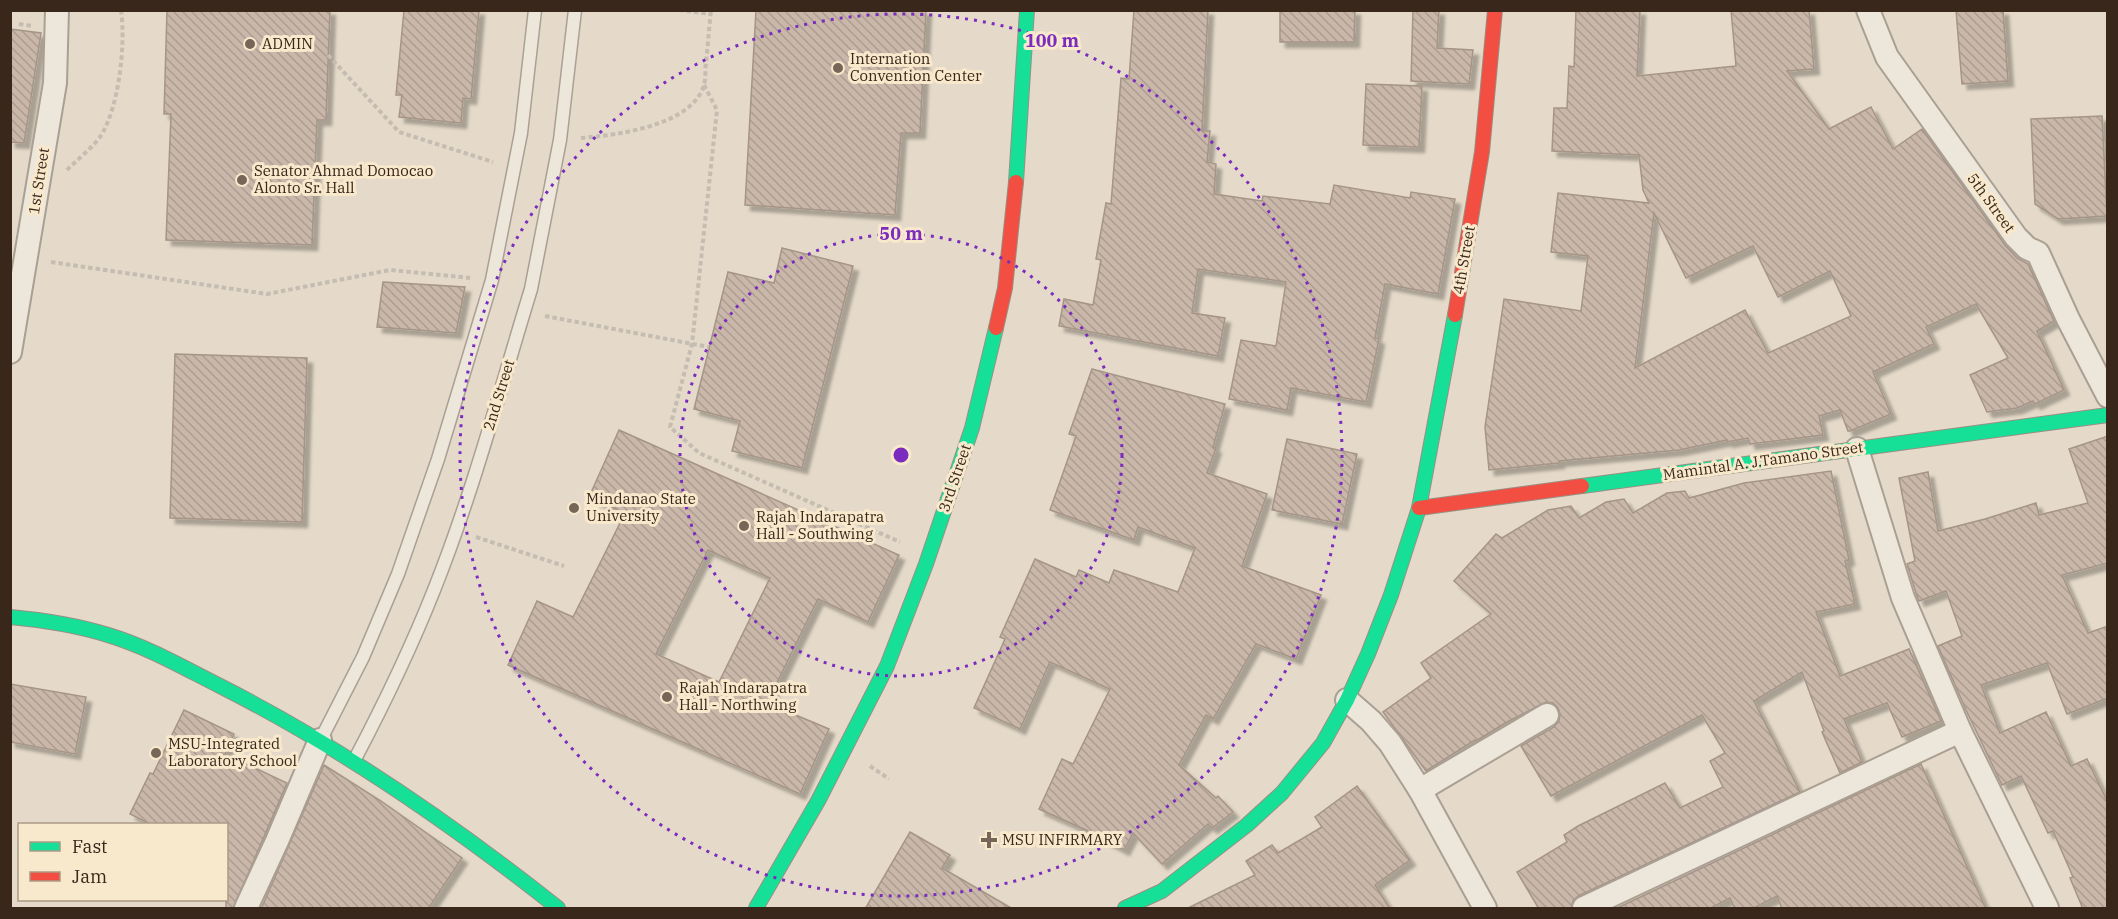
<svg xmlns="http://www.w3.org/2000/svg" width="2118" height="919" viewBox="0 0 2118 919" font-family="'IBM Plex Serif',serif">
	<style>
		.building { fill: url(#building-back-hatch); stroke: #a59588; stroke-width: 1.5; fill-rule: evenodd; filter: url(#shadow) }
		.lines { fill: none; stroke-linecap: round; stroke-linejoin: round }
		.lane-casing { stroke: #aa9f93; stroke-width: 15 }
		.street-casing { stroke: #aa9f93; stroke-width: 26 }
		.fast-casing { stroke: #998f83; stroke-width: 16 }
		.jam-casing { stroke: #998f83; stroke-width: 16 }
		.path { stroke: #c5bcb2; stroke-width: 4; stroke-dasharray: 4.5 3; stroke-linecap: butt }
		.lane { stroke: #ede6db; stroke-width: 12 }
		.street { stroke: #ede6db; stroke-width: 22 }
		.fast { stroke: #16e098; stroke-width: 14 }
		.jam { stroke: #f24e42; stroke-width: 14 }
		.ring { fill: none; stroke: #7b2cbf; stroke-width: 3; stroke-dasharray: 3 6 }
		.poi-dot { fill: #756657; stroke: #f8e8cc; stroke-width: 2 }
		.labels { text-anchor: middle; stroke-width: 6; stroke-linejoin: round; paint-order: stroke }
		.poi-label { font-size: 15px; fill: #38271a; stroke: #f8e8cc; text-anchor: start }
		.street-label { font-size: 15px; fill: #38271a; stroke: #f8e8cc }
		.centre { fill: #7b2cbf; stroke: #f8e8cc; stroke-width: 3 }
		.ring-label { font-size: 18px; text-anchor: middle; font-weight: bold; fill: #7b2cbf; stroke: #f8e8cc; stroke-width: 6; stroke-linejoin: round; paint-order: stroke }
	</style>
	<defs>
		<pattern id="building-back-hatch" width="6" height="6" patternUnits="userSpaceOnUse" patternTransform="scale(1.5)"><rect width="6" height="6" fill="#c9b7a9"/><path d="M-1 5l2 2M0 0l6 6M5-1l2 2" fill="none" stroke="#ad9d91"/></pattern>
		<filter id="shadow"><feDropShadow dx="5.5" dy="5.5" stdDeviation="1.5" flood-color="#0004"/></filter>
	</defs>
	<rect width="100%" height="100%" fill="#e5dac9"/>
	<g class="building">
		<path d="M167,10H330L326,120H317L312,245L166,240L171,114H164Z"/>
		<path d="M404,10H479L471,99L463,98L461,123L399,117L402,95H396Z"/>
		<path d="M756,10H926L920,133H901L895,215L745,205Z"/>
		<path d="M1134,10H1208L1202,131H1210L1207,162L1216,164L1214,194L1262,201L1263,196L1330,204L1334,185L1410,198L1411,192L1455,199L1438,294L1385,284L1375,338L1379,339L1366,402L1291,388L1287,410L1229,399L1241,340L1276,346L1286,282L1198,269L1192,313L1225,318L1218,356L1059,326L1064,299L1093,305L1101,260L1096,259L1106,203L1111,204L1121,78L1129,79Z"/>
		<path d="M1280,10H1355L1354,42H1280Z"/>
		<path d="M1413,10H1439L1437,48L1473,50L1469,84L1411,81Z"/>
		<path d="M1576,10H1640L1637,76L1736,66L1731,10H1809L1814,69L1787,71L1829,129L1871,107L1893,149L1922,129L2005,245L2017,258L2028,264L2054,321L2037,331L2064,390L2035,404L2033,401L2017,408L1987,412L1970,375L2008,358L1976,304L1926,327L1934,344L1873,372L1891,414L1850,431H1848L1840,410L1819,416L1823,435L1750,444L1748,438L1727,442V440L1679,450L1559,461V463L1489,470L1485,427L1504,299L1581,311L1588,256L1551,252L1558,193L1649,203L1643,190L1639,155L1552,151L1554,108H1567L1569,66L1574,67ZM1654,213L1686,278L1753,246L1778,297L1830,271L1851,316L1768,353L1745,310L1635,368Z"/>
		<path d="M1956,10H2003L2008,81L1962,84Z"/>
		<path d="M10,29L41,33L24,143L10,142Z"/>
		<path d="M1366,84L1422,86L1419,147L1363,145Z"/>
		<path d="M2102,116L2107,216L2058,219L2035,204L2031,119Z"/>
		<path d="M782,248L853,266L802,468L732,451L740,421L694,409L728,272L774,283Z"/>
		<path d="M383,282L465,287L456,333L377,327Z"/>
		<path d="M175,354L307,358L302,522L170,518Z"/>
		<path d="M1092,369L1225,404L1213,447L1216,448L1207,473L1267,494L1242,566L1321,595L1296,659L1256,644L1213,719L1206,715L1179,765L1216,798L1218,796L1233,812L1212,828L1208,824L1162,864L1133,833L1124,850L1086,830L1039,809L1062,759L1073,764L1110,689L1050,662L1020,729L974,708L1005,639L1000,637L1035,559L1076,577L1079,570L1109,583L1114,570L1178,592L1195,548L1138,527L1134,540L1050,510L1076,436L1069,434Z"/>
		<path d="M619,430L899,555L868,622L818,599L767,703L829,729L800,794L508,665L537,601L573,617L625,513L589,497ZM708,550L770,578L719,682L656,654Z"/>
		<path d="M2108,436V563L2062,575L2088,633L2108,626V698L2067,714L2047,663L1981,685L2000,733L2046,712L2071,766L2087,759L2108,803V909H2083L2070,878L2073,877L2053,831L2048,833L2021,776L2002,785L1966,710L1938,646L1962,636L1946,591L1919,601L1916,593L1907,564L1915,561L1899,478L1928,472L1938,531L1985,519L2036,503L2039,515L2088,503L2069,449Z"/>
		<path d="M1287,439L1357,454L1342,524L1272,510Z"/>
		<path d="M1831,471L1849,560L1845,561L1855,604L1816,612L1840,676L1909,649L1941,721L1902,737L1887,703L1844,719L1862,762L1840,773L1822,732L1824,731L1802,672L1754,701L1800,792L1578,896L1573,901L1571,909H1539L1517,872L1567,842L1564,835L1578,826L1665,783L1680,808L1723,787L1710,761L1725,753L1702,715L1551,796L1521,746L1554,727L1559,721L1560,714L1558,708L1553,703L1546,702L1507,722L1476,741L1475,740L1426,771L1383,712L1431,678L1421,663L1491,614L1454,581L1496,534L1502,538L1548,510L1571,506L1579,518L1606,502L1624,499L1633,513L1667,493L1685,491L1689,498L1744,483Z"/>
		<path d="M10,684L86,697L75,754L10,742Z"/>
		<path d="M184,710L234,734L225,754L287,783L233,909H226V825H152L130,814L150,773L153,774Z"/>
		<path d="M1921,764L1986,909H1782L1777,896L1752,909H1735L1730,898L1709,909H1615Z"/>
		<path d="M324,765L381,801L462,858L428,909H261Z"/>
		<path d="M1357,786L1410,860L1375,885L1390,909H1186L1255,875L1246,861L1272,845L1278,853L1322,827L1315,817Z"/>
		<path d="M910,832L950,855L942,868L1013,909H865Z"/>
	</g>
	<g class="lines">
		<defs>
			<g id="lane">
				<path d="M321,739L363,657L398,574L438,459L492,280L521,133L535,10"/>
				<path d="M355,759C384,704 411,648 434,590C470,500 496,405 524,312L531,289L560,140L575,10"/>
			</g>
			<g id="street">
				<path d="M1868,10L1887,57L2016,237L2027,248L2038,253L2068,319L2108,396"/>
				<path d="M10,352L55,83L57,10"/>
				<path d="M1857,449L1903,598L1960,731L2047,908"/>
				<path d="M1347,700L1371,721L1390,743L1420,790L1485,908"/>
				<path d="M1420,790L1547,715"/>
				<path d="M246,908L277,841L320,740"/>
				<path d="M1584,908L1960,731"/>
			</g>
			<g id="fast">
				<path d="M1016,182L1027,10"/>
				<path d="M1582,486L2108,415"/>
				<path d="M10,617C43,620 76,625 108,635C148,647 184,668 220,686C341,747 452,824 558,908"/>
				<path d="M756,908L818,801L887,666L926,564L972,428L996,328"/>
				<path d="M1125,908L1162,891L1247,825L1282,793L1323,743L1347,700L1368,654L1391,595L1419,508L1455,315"/>
			</g>
			<g id="jam">
				<path d="M1455,315L1482,152L1495,10"/>
				<path d="M996,328L1005,288L1016,182"/>
				<path d="M1419,508L1582,486"/>
			</g>
		</defs>
		<use href="#lane" class="lane-casing"/>
		<use href="#street" class="street-casing"/>
		<use href="#fast" class="fast-casing"/>
		<use href="#jam" class="jam-casing"/>
		<g class="path">
			<path d="M679,10L711,14"/>
			<path d="M19,24L32,26"/>
			<path d="M328,55L399,132L493,162"/>
			<path d="M704,85L717,110L692,344L670,427L699,453L900,542"/>
			<path d="M581,138C617,135 692,126 704,85C706,78 705,69 706,62C708,45 709,28 711,10"/>
			<path d="M67,170C78,159 91,149 100,137C119,109 126,43 121,10"/>
			<path d="M51,262L267,294L390,270L470,278"/>
			<path d="M545,316L709,347"/>
			<path d="M476,537L564,566"/>
			<path d="M870,766L889,779"/>
		</g>
		<use href="#lane" class="lane"/>
		<use href="#street" class="street"/>
		<use href="#fast" class="fast"/>
		<use href="#jam" class="jam"/>
	</g>
	<g class="ring">
		<circle cx="901" cy="455" r="221"/>
		<circle cx="901" cy="455" r="441"/>
	</g>
	<g class="poi-dot">
		<circle cx="250" cy="44" r="6"/>
		<circle cx="838" cy="68" r="6"/>
		<circle cx="242" cy="180" r="6"/>
		<circle cx="574" cy="508" r="6"/>
		<circle cx="744" cy="526" r="6"/>
		<circle cx="667" cy="697" r="6"/>
		<circle cx="156" cy="753" r="6"/>
		<path d="M986 831h6v6h6v6h-6v6h-6v-6h-6v-6h6z"/>
	</g>
	<g class="labels">
		<g class="poi-label">
			<text x="262" y="49">ADMIN</text>
			<text x="850" y="64">Internation<tspan x="850" dy="17">Convention Center</tspan></text>
			<text x="254" y="176">Senator Ahmad Domocao<tspan x="254" dy="17">Alonto Sr. Hall</tspan></text>
			<text x="586" y="504">Mindanao State<tspan x="586" dy="17">University</tspan></text>
			<text x="756" y="522">Rajah Indarapatra<tspan x="756" dy="17">Hall - Southwing</tspan></text>
			<text x="679" y="693">Rajah Indarapatra<tspan x="679" dy="17">Hall - Northwing</tspan></text>
			<text x="168" y="749">MSU-Integrated<tspan x="168" dy="17">Laboratory School</tspan></text>
			<text x="1002" y="845">MSU INFIRMARY</text>
		</g>
		<g class="street-label">
			<text transform="translate(39 181) rotate(-81)" y="5">1st Street</text>
			<text transform="translate(1991 203) rotate(54)" y="5">5th Street</text>
			<text transform="translate(1464 260) rotate(-80)" y="5">4th Street</text>
			<text transform="translate(499 395) rotate(-73)" y="5">2nd Street</text>
			<text transform="translate(1763 461) rotate(-8)" y="5">Mamintal A. J.Tamano Street</text>
			<text transform="translate(955 478) rotate(-71)" y="5">3rd Street</text>
		</g>
	</g>
	<circle cx="901" cy="455" r="9" class="centre"/>
	<g class="ring-label">
		<text x="1052" y="47">100 m</text>
		<text x="901" y="240">50 m</text>
	</g>
	<rect width="2118" height="919" fill="none" stroke="#38271a" stroke-width="24"/>
	<rect x="18" y="823" width="210" height="78" fill="#f8e8cc" stroke="#ab9b85" stroke-width="1.5"/>
	<rect x="30" y="842" width="30" height="9" fill="#16e098" stroke="#ab9b85" stroke-width="1.5"/>
	<text x="72" y="853" font-size="18" fill="#38271a">Fast</text>
	<rect x="30" y="872" width="30" height="9" fill="#f24e42" stroke="#ab9b85" stroke-width="1.5"/>
	<text x="72" y="883" font-size="18" fill="#38271a">Jam</text>
</svg>
